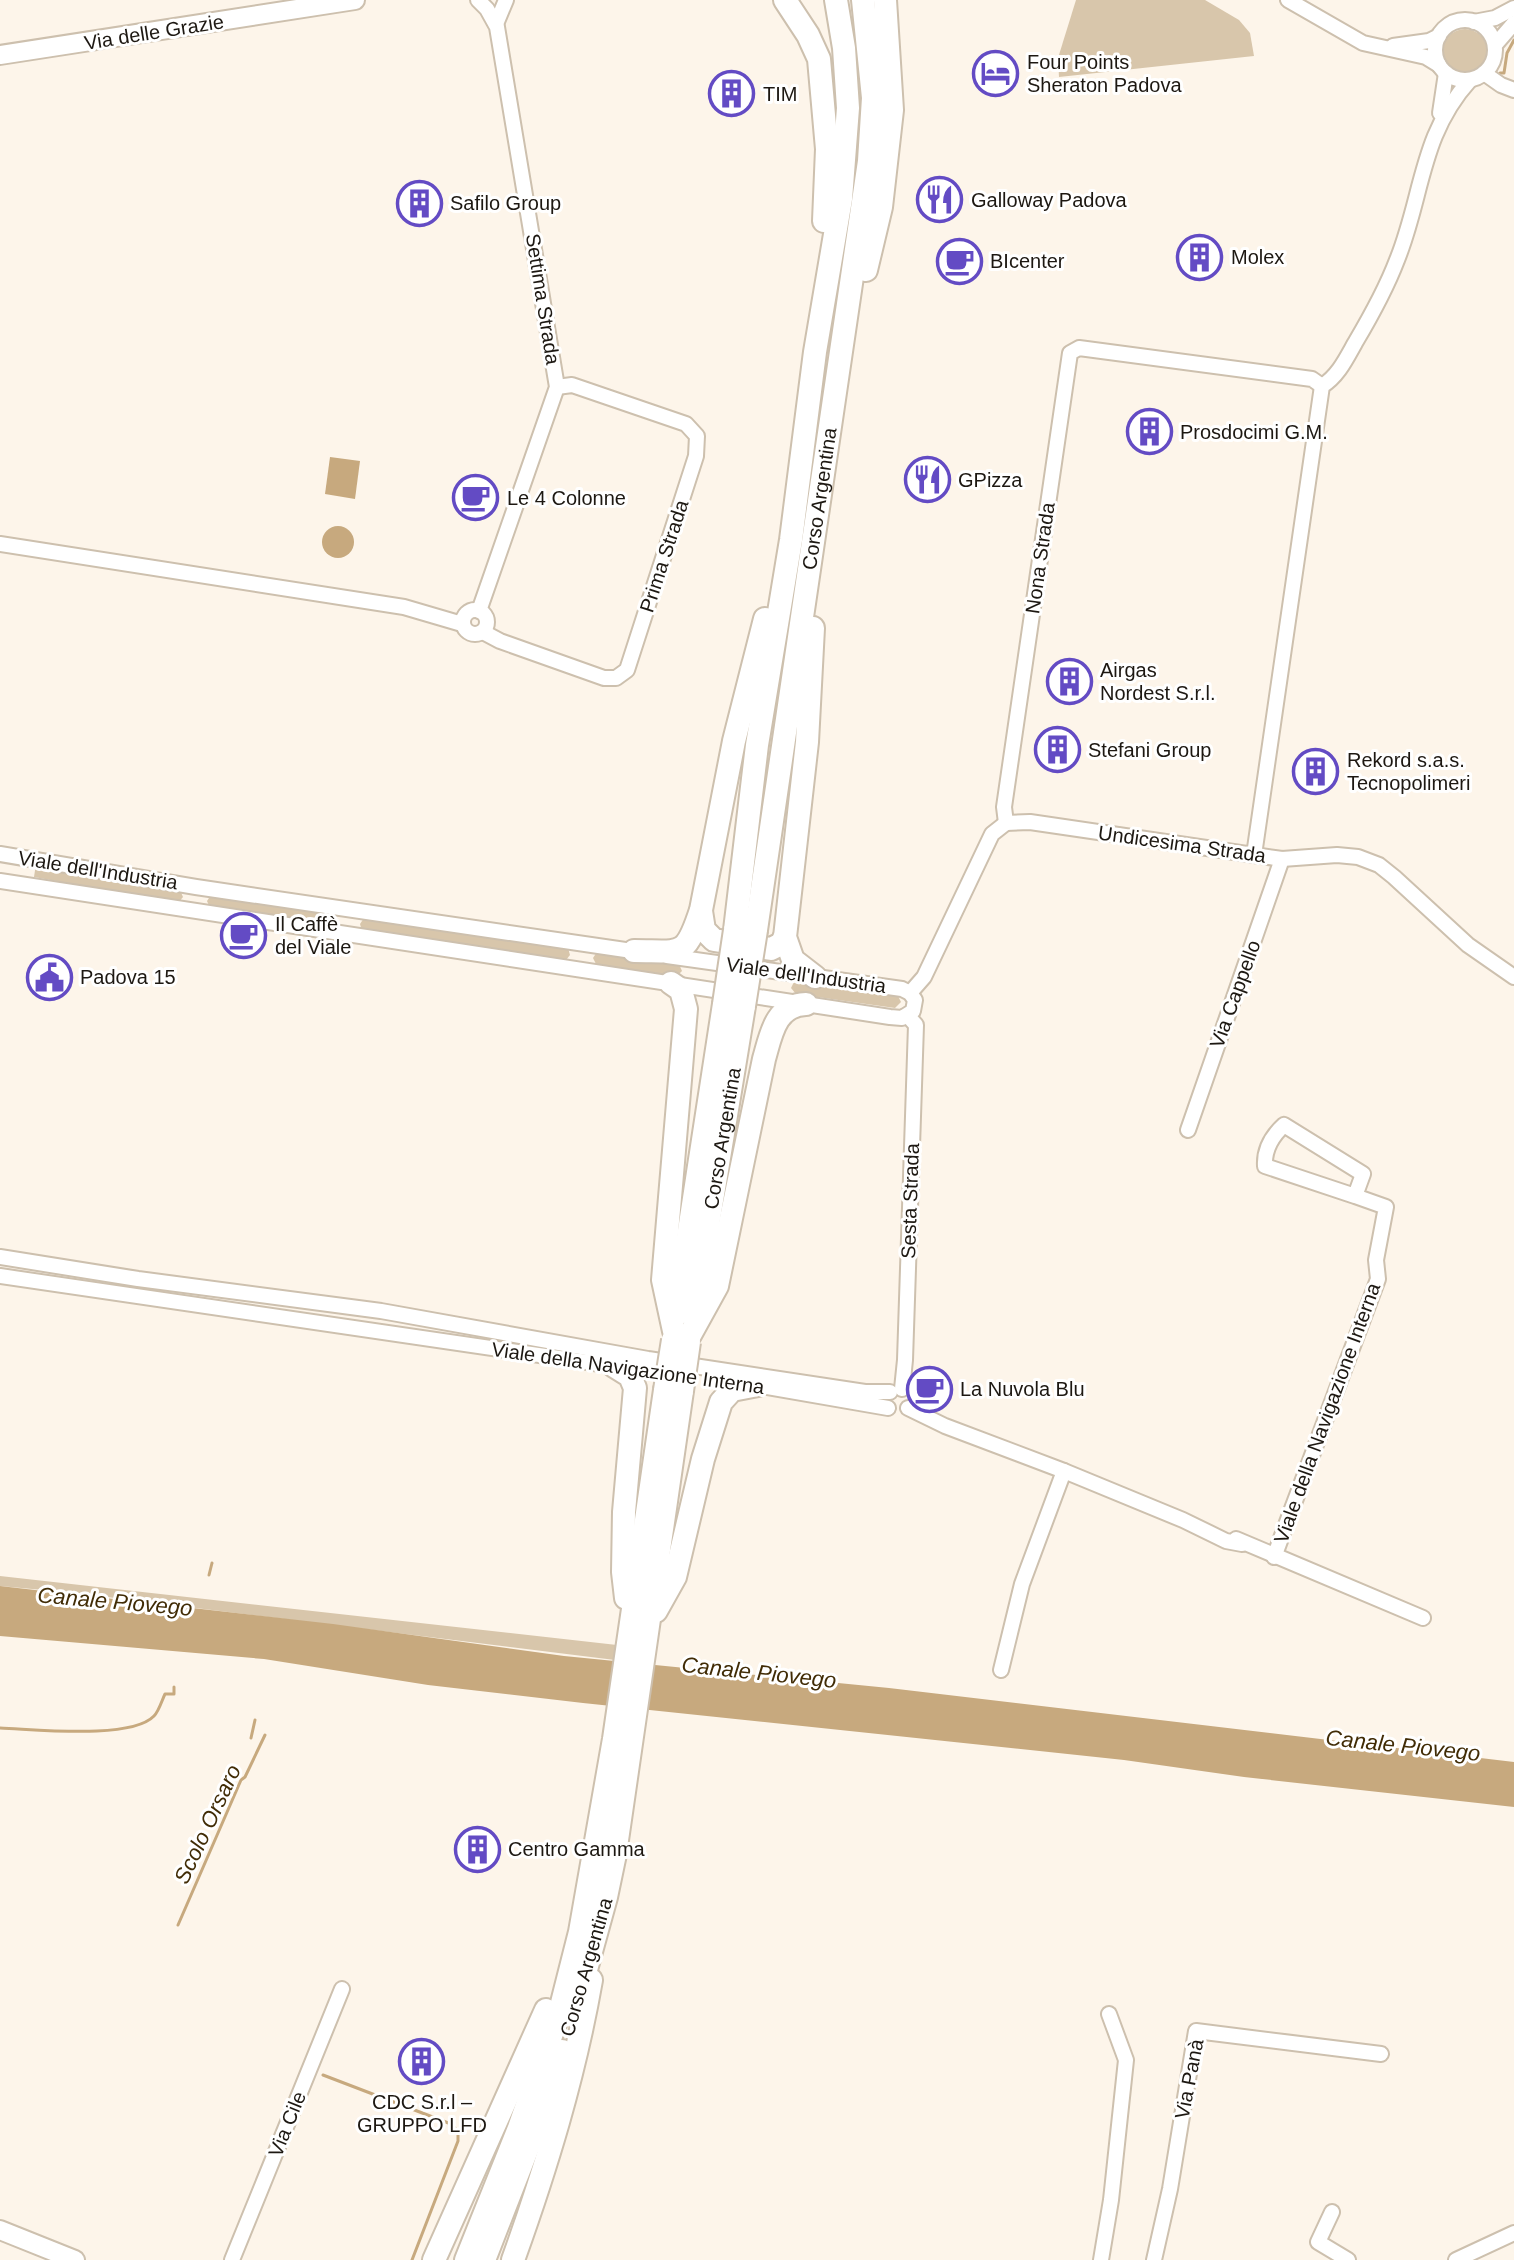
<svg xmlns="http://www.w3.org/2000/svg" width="1514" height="2260" viewBox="0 0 1514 2260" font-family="Helvetica,sans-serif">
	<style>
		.green { fill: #d8c6ab }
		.water { fill: #c7a97e }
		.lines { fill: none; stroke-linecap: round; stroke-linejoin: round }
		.stream { stroke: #c7a97e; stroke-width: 3 }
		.minor-casing { stroke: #cdc0ae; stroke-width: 18 }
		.major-casing { stroke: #cdc0ae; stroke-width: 22 }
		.highway-casing { stroke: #cdc0ae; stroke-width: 26 }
		.minor { stroke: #fff; stroke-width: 14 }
		.major { stroke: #fff; stroke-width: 18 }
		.highway { stroke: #fff; stroke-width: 22 }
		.highway-bridge-casing { stroke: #cdc0ae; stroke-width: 26; stroke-linecap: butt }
		.highway-bridge { stroke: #fff; stroke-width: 22 }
		.labels { text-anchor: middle; stroke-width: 6; stroke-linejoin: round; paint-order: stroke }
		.street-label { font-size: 20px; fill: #1d1812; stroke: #fff }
		.poi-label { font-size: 20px; fill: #1d1812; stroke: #fff; text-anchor: start }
		.water-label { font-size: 22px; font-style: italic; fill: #412c06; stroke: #fff }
	</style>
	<rect width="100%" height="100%" fill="#fdf5ea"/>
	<g class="green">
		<path d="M1076,0H1205L1239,20L1250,33L1254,56L1059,77L1058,58Z"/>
		<circle cx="1465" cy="51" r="22"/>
		<path d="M36,864L180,890L183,897L178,903L34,877Z"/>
		<path d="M211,895L334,913L337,920L332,926L210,908L207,901Z"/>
		<path d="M364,918L568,948L570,955L566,960L362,931L360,924Z"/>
		<path d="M597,952L679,964L682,971L677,976L596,964L593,958Z"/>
		<path d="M795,980L897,994L901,1002L895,1008L796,994L791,988Z"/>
		<path d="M0,1576L617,1645L615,1660L75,1593L0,1586Z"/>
	</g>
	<g class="water">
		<path d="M330,457L360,461L355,499L325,494Z"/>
		<circle cx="338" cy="542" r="16"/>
		<path d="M0,1586L333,1624L564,1656L889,1688L1514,1762V1807L1244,1777L1124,1760L583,1703L428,1685L264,1659L0,1636Z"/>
	</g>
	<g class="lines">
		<g class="stream">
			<path d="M1500,73H1504L1507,53L1514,40"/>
			<path d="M1513,82H1514"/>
			<path d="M209,1575L212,1563"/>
			<path d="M0,1728C34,1729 131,1740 154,1716C159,1711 162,1700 165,1694H174V1687"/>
			<path d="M251,1738L255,1720"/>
			<path d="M178,1925L241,1780L245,1777L265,1735"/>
			<path d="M323,2075L451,2124L458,2131V2141L412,2260"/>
		</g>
		<defs>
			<g id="minor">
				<path d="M478,0L487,9L497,27L557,387L479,611"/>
				<path d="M1288,0L1363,43L1426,57L1439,65"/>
				<circle cx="1465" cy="50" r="30"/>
				<path d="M1474,22L1495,18L1514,8"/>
				<path d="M496,24L506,0"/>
				<path d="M1495,45L1514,23"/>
				<path d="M1393,46L1429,41L1439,36"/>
				<path d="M1484,73L1501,85L1514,90"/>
				<path d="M1440,113L1446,73"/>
				<path d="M0,544L404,607L462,624"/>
				<circle cx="475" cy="622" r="12"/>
				<path d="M483,632L500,641L604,678H616L627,670L696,456L697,436L686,424L572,385L557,387"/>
				<path d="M1006,823L1004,807L1070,353L1079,348L1312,379L1322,386"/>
				<path d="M1006,823L1030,822L1282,859L1337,855L1358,857L1379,865L1394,877L1468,945L1514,977"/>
				<path d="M0,854L196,887L639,952"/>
				<path d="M1254,855L1322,386C1338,376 1346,359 1355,343C1371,316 1386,289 1397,260C1423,196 1420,135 1470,80"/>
				<path d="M0,881L890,1017L902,1018L913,1011L915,1000L910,993L902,989L667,956"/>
				<path d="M910,993L924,977L992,834L1006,823"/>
				<path d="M1188,1130L1282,859"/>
				<path d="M0,1257L138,1279L381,1311L648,1359L865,1392H890"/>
				<path d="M0,1276L614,1366L673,1372"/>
				<path d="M756,1385L888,1408"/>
				<path d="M902,1389L905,1360L916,1025L908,1016"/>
				<path d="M908,1408L945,1426L1064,1471L1183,1520L1226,1541L1242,1544"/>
				<path d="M1236,1539L1423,1618"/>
				<path d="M1274,1557L1378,1279L1376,1260L1386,1207L1355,1196L1363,1174L1284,1125C1272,1136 1264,1150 1265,1166L1355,1196"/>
				<path d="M1001,1670L1022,1584L1064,1471"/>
				<path d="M1332,2212L1318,2242L1348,2260"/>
				<path d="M232,2260L342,1989"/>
				<path d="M1101,2260L1111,2200L1126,2060L1109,2014"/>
				<path d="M1154,2260L1170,2189L1196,2031L1381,2054"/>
				<path d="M1456,2260L1514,2233"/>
			</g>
			<g id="major">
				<path d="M0,55L355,0"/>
				<path d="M0,2230L75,2260"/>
			</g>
			<g id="highway">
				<path d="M785,0L808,35L819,59L827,149L824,221"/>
				<path d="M866,270L881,207L892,110L885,0"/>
				<path d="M813,628L807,742L785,937L793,960L815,977"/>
				<path d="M701,911L704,930L714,940L771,949L781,944L785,937"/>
				<path d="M735,930L757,745L791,540L815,352L841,199L848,108L844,48L836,0"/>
				<path id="s1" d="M756,930L869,161L873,98L863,0"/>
				<path d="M634,951C682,951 685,959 701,910L734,741L765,619"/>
				<path d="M671,983L681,990L686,1009L663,1280L674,1331"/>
				<path d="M676,1315L724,1004"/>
				<path id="s2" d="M693,1316L744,1006"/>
				<path d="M690,1335L717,1286L764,1059C771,1035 775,1005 806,1004"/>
				<path d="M614,1366L630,1376L635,1388L624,1512L623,1572L626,1598"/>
				<path d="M656,1611L675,1577L703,1459L721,1402L732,1390L758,1385"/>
				<path d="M579,1995L606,1897L615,1854L682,1391"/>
				<path d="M434,2260L546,2010"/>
				<path d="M466,2260L519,2128L561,2007L580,1932L614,1739L665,1390"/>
				<path d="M484,2260L537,2124L562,2051"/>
				<path d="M513,2260C546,2168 574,2077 591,1980"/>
			</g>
		</defs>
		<use href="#minor" class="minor-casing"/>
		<use href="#major" class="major-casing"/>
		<use href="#highway" class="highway-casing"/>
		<use href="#minor" class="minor"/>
		<use href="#major" class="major"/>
		<use href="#highway" class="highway"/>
		<defs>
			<g id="highway-bridge">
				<path d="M724,1004L735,930"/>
				<path d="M744,1006L756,930"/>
				<path d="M665,1390L673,1340"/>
				<path d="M682,1391L689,1342"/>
			</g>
		</defs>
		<use href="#highway-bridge" class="highway-bridge-casing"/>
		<use href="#highway-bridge" class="highway-bridge"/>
	</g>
	<defs>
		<symbol id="hotel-ring" viewBox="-11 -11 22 22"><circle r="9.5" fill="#fff" stroke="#634bc4" stroke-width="1.5"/><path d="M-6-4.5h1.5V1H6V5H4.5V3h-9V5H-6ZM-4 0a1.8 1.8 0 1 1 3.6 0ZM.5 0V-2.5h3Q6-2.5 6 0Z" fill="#634bc4"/></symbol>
		<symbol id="building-ring" viewBox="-11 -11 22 22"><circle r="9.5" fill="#fff" stroke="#634bc4" stroke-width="1.5"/><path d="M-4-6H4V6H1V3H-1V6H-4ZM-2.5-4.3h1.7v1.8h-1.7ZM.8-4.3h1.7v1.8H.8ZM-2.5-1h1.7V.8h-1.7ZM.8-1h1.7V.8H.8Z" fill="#634bc4"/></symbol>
		<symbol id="restaurant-ring" viewBox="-11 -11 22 22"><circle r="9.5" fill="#fff" stroke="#634bc4" stroke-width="1.5"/><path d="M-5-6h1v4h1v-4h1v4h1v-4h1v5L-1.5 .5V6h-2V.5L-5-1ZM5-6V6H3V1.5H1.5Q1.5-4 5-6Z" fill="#634bc4"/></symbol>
		<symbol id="cafe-ring" viewBox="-11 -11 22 22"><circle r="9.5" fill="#fff" stroke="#634bc4" stroke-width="1.5"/><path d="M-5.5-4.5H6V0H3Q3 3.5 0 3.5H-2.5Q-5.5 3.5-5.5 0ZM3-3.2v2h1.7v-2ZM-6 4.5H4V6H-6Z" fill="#634bc4"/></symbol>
		<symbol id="civic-ring" viewBox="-11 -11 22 22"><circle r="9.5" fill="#fff" stroke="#634bc4" stroke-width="1.5"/><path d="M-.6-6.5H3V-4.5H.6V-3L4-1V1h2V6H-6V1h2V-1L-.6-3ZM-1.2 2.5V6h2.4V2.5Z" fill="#634bc4"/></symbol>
	</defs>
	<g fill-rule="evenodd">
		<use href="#hotel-ring" x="970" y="48" width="51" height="51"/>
		<use href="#building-ring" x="706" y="68" width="51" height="51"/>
		<use href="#restaurant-ring" x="914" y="174" width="51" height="51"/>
		<use href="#building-ring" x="394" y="178" width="51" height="51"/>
		<use href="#building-ring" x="1174" y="232" width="51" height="51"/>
		<use href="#cafe-ring" x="934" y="236" width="51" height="51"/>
		<use href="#building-ring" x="1124" y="406" width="51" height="51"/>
		<use href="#restaurant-ring" x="902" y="454" width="51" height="51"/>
		<use href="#cafe-ring" x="450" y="472" width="51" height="51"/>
		<use href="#building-ring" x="1044" y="656" width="51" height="51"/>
		<use href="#building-ring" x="1032" y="724" width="51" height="51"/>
		<use href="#building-ring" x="1290" y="746" width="51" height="51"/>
		<use href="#cafe-ring" x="218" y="910" width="51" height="51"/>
		<use href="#civic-ring" x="24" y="952" width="51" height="51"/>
		<use href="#cafe-ring" x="904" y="1364" width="51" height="51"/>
		<use href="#building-ring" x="452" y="1824" width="51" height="51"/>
		<use href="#building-ring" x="396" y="2036" width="51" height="51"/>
	</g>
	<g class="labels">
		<g class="street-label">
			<text transform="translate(154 32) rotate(-9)" y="7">Via delle Grazie</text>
			<text transform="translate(543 299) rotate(81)" y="7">Settima Strada</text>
			<text dy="7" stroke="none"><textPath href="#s1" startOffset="436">Corso Argentina</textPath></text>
			<text transform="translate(664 556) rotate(-72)" y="7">Prima Strada</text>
			<text transform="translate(1040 558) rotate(-82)" y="7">Nona Strada</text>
			<text transform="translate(1182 844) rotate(8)" y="7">Undicesima Strada</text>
			<text transform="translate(98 870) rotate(9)" y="7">Viale dell'Industria</text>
			<text transform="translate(806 975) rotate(8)" y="7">Viale dell'Industria</text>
			<text transform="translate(1235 994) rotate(-70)" y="7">Via Cappello</text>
			<text dy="7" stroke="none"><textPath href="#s2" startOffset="180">Corso Argentina</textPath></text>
			<text transform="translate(910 1201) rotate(-88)" y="7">Sesta Strada</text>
			<text transform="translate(628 1368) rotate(8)" y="7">Viale della Navigazione Interna</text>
			<text transform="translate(1327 1413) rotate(-70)" y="7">Viale della Navigazione Interna</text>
			<text transform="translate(586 1967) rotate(-74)" y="7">Corso Argentina</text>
			<text transform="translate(1189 2079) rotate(-79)" y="7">Via Panà</text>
			<text transform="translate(287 2124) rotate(-68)" y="7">Via Cile</text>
		</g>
		<g class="poi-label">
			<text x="1027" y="69">Four Points<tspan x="1027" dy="23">Sheraton Padova</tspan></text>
			<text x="763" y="101">TIM</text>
			<text x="971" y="207">Galloway Padova</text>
			<text x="450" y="210">Safilo Group</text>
			<text x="1231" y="264">Molex</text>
			<text x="990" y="268">BIcenter</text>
			<text x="1180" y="439">Prosdocimi G.M.</text>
			<text x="958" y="487">GPizza</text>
			<text x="507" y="505">Le 4 Colonne</text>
			<text x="1100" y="677">Airgas<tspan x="1100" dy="23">Nordest S.r.l.</tspan></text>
			<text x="1088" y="757">Stefani Group</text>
			<text x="1347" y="767">Rekord s.a.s.<tspan x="1347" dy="23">Tecnopolimeri</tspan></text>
			<text x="275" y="931">Il Caffè<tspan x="275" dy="23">del Viale</tspan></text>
			<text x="80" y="984">Padova 15</text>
			<text x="960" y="1396">La Nuvola Blu</text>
			<text x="508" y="1856">Centro Gamma</text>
			<text x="422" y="2109" text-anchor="middle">CDC S.r.l –<tspan x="422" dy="23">GRUPPO LFD</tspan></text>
		</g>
		<g class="water-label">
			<text transform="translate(115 1601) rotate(5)" y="8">Canale Piovego</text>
			<text transform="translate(759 1672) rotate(6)" y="8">Canale Piovego</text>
			<text transform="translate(1403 1745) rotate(6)" y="8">Canale Piovego</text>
			<text transform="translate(207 1824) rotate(-65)" y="8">Scolo Orsaro</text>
		</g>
	</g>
</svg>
